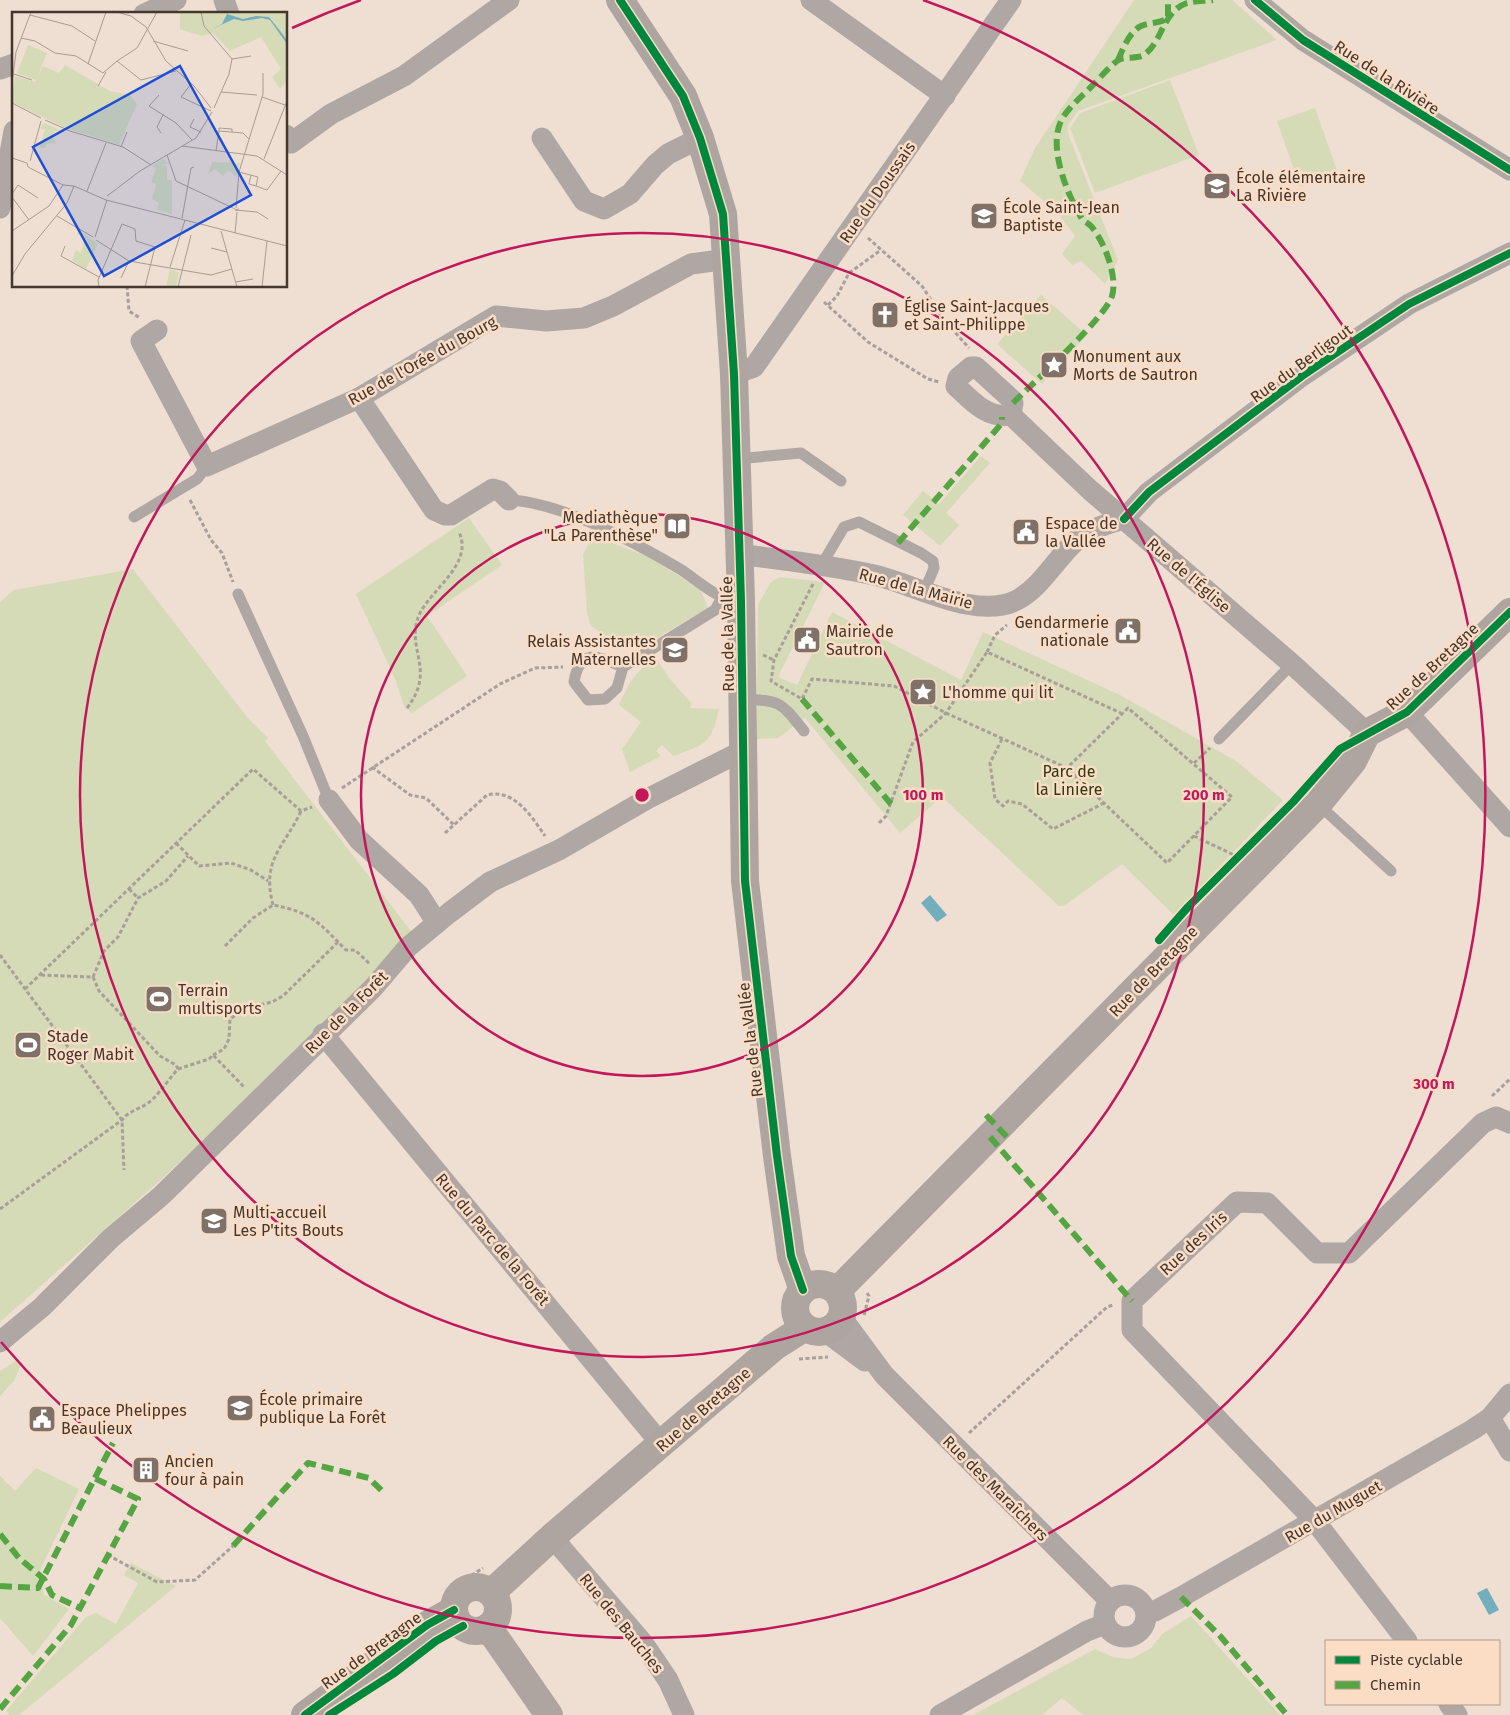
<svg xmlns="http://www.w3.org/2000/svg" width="1510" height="1715" viewBox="0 0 1510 1715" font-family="'Fira Sans',sans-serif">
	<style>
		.green { fill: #d6dbb7 }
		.water { fill: #72aebb }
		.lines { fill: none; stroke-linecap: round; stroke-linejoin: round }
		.path { stroke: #a89f9b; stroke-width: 3; stroke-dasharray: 4 2.5; stroke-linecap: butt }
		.lane { stroke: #aea7a4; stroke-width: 11 }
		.street { stroke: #aea7a4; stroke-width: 21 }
		.secondary { stroke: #aea5a0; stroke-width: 28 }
		.quiet { stroke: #55a643; stroke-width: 6; stroke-dasharray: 12 6; stroke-linecap: butt }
		.cycleway-casing { stroke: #fbddc6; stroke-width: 11 }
		.cycleway { stroke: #00873e; stroke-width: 8 }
		.ring { fill: none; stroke: #c2185b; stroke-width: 2.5 }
		.labels { text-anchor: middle; stroke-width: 5; stroke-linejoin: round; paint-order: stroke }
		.street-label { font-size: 16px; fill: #43372e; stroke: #fbddc6 }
		.poi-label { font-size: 16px; fill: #43372e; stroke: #fbddc6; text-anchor: start }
		.park-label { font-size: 16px; fill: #2d3c0c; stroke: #fbddc6 }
		.inset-road { fill: none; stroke: #aa9b90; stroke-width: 1 }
		.view { fill: #1d4ed8; fill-opacity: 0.15; stroke: #1d4ed8; stroke-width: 2.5 }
		.inset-edge { fill: none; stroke: #43372e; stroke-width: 2.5 }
		.centre { fill: #c2185b; stroke: #fbddc6; stroke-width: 2.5 }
		.ring-label { font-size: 15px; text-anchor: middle; font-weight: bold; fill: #c2185b; stroke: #fbddc6; stroke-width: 5; stroke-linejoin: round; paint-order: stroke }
	</style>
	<rect width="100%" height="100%" fill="#efded2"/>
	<g class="green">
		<path d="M1134,0H1232L1277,40L1078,111L1067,127L1069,136L1118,260L1105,284L1081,261L1072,265L1062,254L1075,236L1057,212L1020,181L1035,148Z"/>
		<path d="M1170,80L1199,155L1095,193L1070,128L1080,113Z"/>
		<path d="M1315,108L1338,173L1300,187L1277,121Z"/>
		<path d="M1041,295L1087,335L1042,384L997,344Z"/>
		<path d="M981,456L990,463L946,513L959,525L940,546L903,515L923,491L939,504Z"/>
		<path d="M469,518L502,565L427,616L467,676L412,713L404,707L396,681L356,594Z"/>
		<path d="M593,536L647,556L700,589L708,608L640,648L620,646L591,626L587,614L583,554Z"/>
		<path d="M133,569L247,717L268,738L265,741L411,931L378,973L165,1176L0,1322V602L14,590Z"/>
		<path d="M779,577L825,582L778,677L797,685L832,612L961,680L983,632L1120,695L1236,761L1283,800L1174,915L1122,864L1064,906H1059L942,797L900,833L805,718L778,738L756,739L758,605L770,583Z"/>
		<path d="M656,658L669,678L691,703L690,708L719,709C711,744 707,744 673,756L662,745L656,751L661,756L630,772L622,749L641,722L619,705C629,683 635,671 656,658Z"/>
		<path d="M17,1360L21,1364L14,1381L0,1396V1371Z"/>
		<path d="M36,1468L79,1489L39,1572L44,1595L69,1609L33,1656L0,1618V1476L15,1491Z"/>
		<path d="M131,1563L176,1586L19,1715H9L6,1711L86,1617L96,1613L116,1624L138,1583L124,1575Z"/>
		<path d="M1191,1616L1280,1715H1083L1062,1698L1042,1715H973L1095,1649L1113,1657L1131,1659L1151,1648L1162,1634Z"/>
	</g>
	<g class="water">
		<path d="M930,895L947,915L937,922L921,903Z"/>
		<path d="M1487,1588L1499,1610L1489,1615L1477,1593Z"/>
	</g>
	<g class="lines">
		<g class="path">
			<path d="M868,238L922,286L944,320L969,348"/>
			<path d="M127,286L129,311L140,318"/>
			<path d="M824,302L868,342L928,379L939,382"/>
			<path d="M828,305L837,296L849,273L881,250"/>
			<path d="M190,500L211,540L222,553L233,582"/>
			<path d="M813,584L774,660L771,681L802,699L812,679L894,686L946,713L1067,768L1167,863L1232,797L1128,708L1067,768"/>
			<path d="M987,652L995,635L1007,625"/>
			<path d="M763,655L774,660"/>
			<path d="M407,708C437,669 405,650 419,615C431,589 474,564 459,532"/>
			<path d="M1002,739L990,763L995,799L1003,806L1008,801L1022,804L1053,829L1104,803"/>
			<path d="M1194,763L1210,748"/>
			<path d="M372,767L410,795L426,798L454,825"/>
			<path d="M342,788L500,684L535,668L563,667"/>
			<path d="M879,823L886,816L913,742L946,713L987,652L1121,713"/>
			<path d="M445,833L487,795C514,788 532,817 545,836"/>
			<path d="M1194,836L1236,856"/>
			<path d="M176,843L199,866L231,863L251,870L268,881"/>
			<path d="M129,889L138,898"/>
			<path d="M273,905C261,859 284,848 301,811"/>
			<path d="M225,946L253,918L273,905C313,913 318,922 346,950H355L370,964"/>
			<path d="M0,955L122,1120L124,1170"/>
			<path d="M93,977L104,951L118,937L138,898L166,881L188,856"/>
			<path d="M25,989L253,769L301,811L312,807"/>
			<path d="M213,1055L224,1049L229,1039L230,1019L246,1008L272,1002L283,996L338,942"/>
			<path d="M178,1069L209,1059L213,1055L245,1088"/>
			<path d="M1492,1096L1510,1079"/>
			<path d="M0,1209L122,1120C129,1110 142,1109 152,1100C161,1091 169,1079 178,1069L176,1065L160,1056L99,991L93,977L39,975"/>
			<path d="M864,1315L869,1296L867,1293"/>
			<path d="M799,1359L828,1357"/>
			<path d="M969,1433L1107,1307L1113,1305"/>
			<path d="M108,1555L157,1582L195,1580L233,1546"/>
			<path d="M455,1586L483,1568"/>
		</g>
		<g class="lane">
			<path d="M736,459L801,453L841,481"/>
			<path d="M509,500C560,502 636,543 680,569C693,577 715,597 729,599"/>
			<path d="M134,517L197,479L207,466"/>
			<path d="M821,566L844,527L859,522L921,553L933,561L934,568L924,592"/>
			<path d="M238,594L303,736L329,800"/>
			<path d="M623,667L617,688L605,699L588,700L574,682C580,647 598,656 623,667L715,610L722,597"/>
			<path d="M743,699C781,701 780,701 804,731"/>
			<path d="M1219,739L1292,664"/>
			<path d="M1318,804L1391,871"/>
		</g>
		<g class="street">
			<path d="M224,0L229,14"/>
			<path d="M811,0L945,96"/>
			<path d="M1255,0L1303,40L1510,170"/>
			<path d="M144,14L176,0"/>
			<path d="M0,69L14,64"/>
			<path d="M286,135L291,143L331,114L404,76L509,0"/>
			<path d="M542,138L584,201L604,209L630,194L655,165L668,154L700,138"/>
			<path d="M0,208L14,131"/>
			<path d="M157,330L141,341L207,466L359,398L496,316L546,321L584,318L613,306L691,264L728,259"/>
			<path d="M971,367H976L1010,398L1013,403L1011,415C987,419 972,401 956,386L958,378Z"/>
			<path d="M734,374L754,367L1011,0"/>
			<path d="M359,398L434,510L445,515H451L493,489L500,491L509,500"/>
			<path d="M1011,415L1090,490L1292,664L1367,733"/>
			<path d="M1124,519L1149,492L1302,376L1409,304L1510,253"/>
			<path d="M738,554C783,560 830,565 874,575C915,584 976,621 1017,600C1043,586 1057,556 1079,538C1093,528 1108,523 1124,519"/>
			<path d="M1407,712L1510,827"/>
			<path d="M329,800L359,840L419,895L437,923"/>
			<path d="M323,1034L662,1445"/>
			<path d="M842,1318L884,1375L1110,1601"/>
			<path d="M826,1332L865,1361"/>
			<path d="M0,1342L42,1307L111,1238L161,1196L373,988L408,947L449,913L490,882L559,850L647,799L742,751"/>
			<path d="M1490,1418L1510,1451"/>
			<path d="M552,1537L643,1643L668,1680L684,1715"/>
			<circle cx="1125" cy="1616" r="21"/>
			<path d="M1146,1612L1155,1611L1181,1597L1472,1430L1490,1418L1510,1394"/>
			<path d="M1407,1641L1315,1521L1132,1330V1301L1237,1202L1267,1203L1317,1253H1349L1483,1123L1496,1117L1510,1123"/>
			<path d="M1449,1704L1457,1715"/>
			<path d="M940,1715L1087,1631L1105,1624"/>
		</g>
		<g class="secondary">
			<path d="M620,0L683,96L700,138L723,214L734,374L741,601L745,881L777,1156L791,1256L803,1290"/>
			<circle cx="819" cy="1308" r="24"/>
			<path d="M837,1291L1318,804L1353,761L1367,733L1407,712L1510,612"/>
			<circle cx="476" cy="1609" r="22"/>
			<path d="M491,1593L552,1537L774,1347L804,1328"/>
			<path d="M488,1627L549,1715"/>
			<path d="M305,1715L427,1625L454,1610"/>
		</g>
		<g class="quiet">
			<path d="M1118,60C1123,49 1129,32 1141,26C1150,22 1159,24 1168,18V0"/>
			<path d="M1013,403C1033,383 1106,317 1112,296C1118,276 1104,241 1091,226C1088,223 1085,222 1082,219C1067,194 1047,146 1062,119C1069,107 1080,98 1090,88C1098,80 1107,69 1117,61C1123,56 1134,59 1142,56C1163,44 1161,12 1187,3C1195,1 1205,1 1213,0"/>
			<path d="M898,543L1002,423V417"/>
			<path d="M802,699L891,804"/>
			<path d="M986,1115L1007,1137"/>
			<path d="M990,1137L1132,1301"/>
			<path d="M0,1534L19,1558L44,1579L52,1595L80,1608"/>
			<path d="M233,1546L308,1463L369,1478L384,1493"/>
			<path d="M0,1586L38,1588L113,1443"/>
			<path d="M1181,1597L1221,1637L1287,1715"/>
			<path d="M0,1709L71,1625L138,1499L94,1478"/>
		</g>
		<defs>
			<g id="cycleway">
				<path d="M620,0L683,96L700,138L723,214L734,374L741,601L745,881L777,1156L791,1256L803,1290"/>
				<path d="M1255,0L1303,40L1510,170"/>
				<path d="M1124,519L1149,492L1302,376L1409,304L1510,253"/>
				<path d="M1159,940L1188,907L1293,802L1340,749L1407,712L1510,612"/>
				<path d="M305,1715L427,1625L454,1610"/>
				<path d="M329,1715L393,1674L436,1641L463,1626"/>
			</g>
		</defs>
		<use href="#cycleway" class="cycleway-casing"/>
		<use href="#cycleway" class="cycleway"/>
	</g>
	<g class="ring">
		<circle cx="642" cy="795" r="281"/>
		<circle cx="642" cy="795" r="562"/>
		<path d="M292 28A843 843 0 0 1 361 0M923 0A843 843 0 1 1 1 1342"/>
	</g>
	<defs>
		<symbol id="school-square" viewBox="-11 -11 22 22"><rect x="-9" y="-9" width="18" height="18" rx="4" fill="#7f7167" stroke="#fbddc6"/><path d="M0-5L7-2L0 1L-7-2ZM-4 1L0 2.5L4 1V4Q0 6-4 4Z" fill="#fff"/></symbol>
		<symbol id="church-square" viewBox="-11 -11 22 22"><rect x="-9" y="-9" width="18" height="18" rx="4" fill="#7f7167" stroke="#fbddc6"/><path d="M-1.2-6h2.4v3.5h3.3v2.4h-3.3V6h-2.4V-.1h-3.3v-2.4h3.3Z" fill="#fff"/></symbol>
		<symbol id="sight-square" viewBox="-11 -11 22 22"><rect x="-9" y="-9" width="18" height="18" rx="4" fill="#7f7167" stroke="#fbddc6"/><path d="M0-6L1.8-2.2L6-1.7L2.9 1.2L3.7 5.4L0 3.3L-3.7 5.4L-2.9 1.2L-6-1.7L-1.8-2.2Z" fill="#fff"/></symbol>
		<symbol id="library-square" viewBox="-11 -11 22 22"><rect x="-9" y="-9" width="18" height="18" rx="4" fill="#7f7167" stroke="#fbddc6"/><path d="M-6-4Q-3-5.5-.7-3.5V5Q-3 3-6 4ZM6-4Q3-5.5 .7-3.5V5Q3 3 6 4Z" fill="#fff"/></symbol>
		<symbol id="civic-square" viewBox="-11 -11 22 22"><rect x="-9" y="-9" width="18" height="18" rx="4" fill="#7f7167" stroke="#fbddc6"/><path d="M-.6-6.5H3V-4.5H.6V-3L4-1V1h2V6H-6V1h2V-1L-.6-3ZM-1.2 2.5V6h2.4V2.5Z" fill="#fff"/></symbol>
		<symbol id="stadium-square" viewBox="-11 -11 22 22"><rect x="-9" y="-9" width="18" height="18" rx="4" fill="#7f7167" stroke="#fbddc6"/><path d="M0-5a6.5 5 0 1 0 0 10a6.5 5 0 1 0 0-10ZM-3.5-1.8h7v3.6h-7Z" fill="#fff"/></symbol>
		<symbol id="building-square" viewBox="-11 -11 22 22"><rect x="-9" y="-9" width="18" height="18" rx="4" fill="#7f7167" stroke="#fbddc6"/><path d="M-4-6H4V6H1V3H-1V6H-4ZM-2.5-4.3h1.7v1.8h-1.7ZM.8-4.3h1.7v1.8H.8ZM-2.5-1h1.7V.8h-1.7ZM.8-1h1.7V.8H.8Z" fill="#fff"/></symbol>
	</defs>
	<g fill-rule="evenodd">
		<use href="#school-square" x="1201" y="170" width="32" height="32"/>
		<use href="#school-square" x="968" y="200" width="32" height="32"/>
		<use href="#church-square" x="869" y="299" width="32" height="32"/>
		<use href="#sight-square" x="1038" y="349" width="32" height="32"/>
		<use href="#library-square" x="661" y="510" width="32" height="32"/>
		<use href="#civic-square" x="1010" y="516" width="32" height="32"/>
		<use href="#civic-square" x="1112" y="615" width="32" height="32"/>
		<use href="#civic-square" x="791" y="624" width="32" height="32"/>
		<use href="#school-square" x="659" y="634" width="32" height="32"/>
		<use href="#sight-square" x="907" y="676" width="32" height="32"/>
		<use href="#stadium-square" x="143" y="983" width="32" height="32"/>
		<use href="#stadium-square" x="12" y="1029" width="32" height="32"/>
		<use href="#school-square" x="198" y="1205" width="32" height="32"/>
		<use href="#school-square" x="224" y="1392" width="32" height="32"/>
		<use href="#civic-square" x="26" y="1403" width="32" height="32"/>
		<use href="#building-square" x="130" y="1454" width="32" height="32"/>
	</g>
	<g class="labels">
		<g class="street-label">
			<text transform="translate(1387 77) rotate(33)" y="6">Rue de la Rivière</text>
			<text transform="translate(877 192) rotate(-55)" y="6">Rue du Doussais</text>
			<text transform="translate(422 360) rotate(-29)" y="6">Rue de l'Orée du Bourg</text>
			<text transform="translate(1301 363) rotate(-36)" y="6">Rue du Berligout</text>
			<text transform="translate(1189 575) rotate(41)" y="6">Rue de l'Église</text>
			<text transform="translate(916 588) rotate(15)" y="6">Rue de la Mairie</text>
			<text transform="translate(727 634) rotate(-91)" y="6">Rue de la Vallée</text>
			<text transform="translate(1432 666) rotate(-43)" y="6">Rue de Bretagne</text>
			<text transform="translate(1153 971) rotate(-46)" y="6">Rue de Bretagne</text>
			<text transform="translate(346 1012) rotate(-45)" y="6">Rue de la Forêt</text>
			<text transform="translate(750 1040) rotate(-97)" y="6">Rue de la Vallée</text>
			<text transform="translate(493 1239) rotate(50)" y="6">Rue du Parc de la Forêt</text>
			<text transform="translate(1193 1243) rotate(-43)" y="6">Rue des Iris</text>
			<text transform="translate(703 1409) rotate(-41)" y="6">Rue de Bretagne</text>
			<text transform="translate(996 1488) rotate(45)" y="6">Rue des Maraîchers</text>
			<text transform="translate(1333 1511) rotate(-30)" y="6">Rue du Muguet</text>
			<text transform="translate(622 1623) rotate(51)" y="6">Rue des Bauches</text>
			<text transform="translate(371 1650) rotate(-36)" y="6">Rue de Bretagne</text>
		</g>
		<g class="poi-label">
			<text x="1236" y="183">École élémentaire<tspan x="1236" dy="18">La Rivière</tspan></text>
			<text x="1003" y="213">École Saint-Jean<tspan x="1003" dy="18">Baptiste</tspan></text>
			<text x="904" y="312">Église Saint-Jacques<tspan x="904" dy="18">et Saint-Philippe</tspan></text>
			<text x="1073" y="362">Monument aux<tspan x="1073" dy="18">Morts de Sautron</tspan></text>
			<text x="658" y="523" text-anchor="end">Mediathèque<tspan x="658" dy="18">"La Parenthèse"</tspan></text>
			<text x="1045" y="529">Espace de<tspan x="1045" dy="18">la Vallée</tspan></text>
			<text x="1109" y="628" text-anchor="end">Gendarmerie<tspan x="1109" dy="18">nationale</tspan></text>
			<text x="826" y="637">Mairie de<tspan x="826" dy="18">Sautron</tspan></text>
			<text x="656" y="647" text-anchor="end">Relais Assistantes<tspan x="656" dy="18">Maternelles</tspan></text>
			<text x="942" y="698">L'homme qui lit</text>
			<text x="178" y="996">Terrain<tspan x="178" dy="18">multisports</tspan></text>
			<text x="47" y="1042">Stade<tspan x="47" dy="18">Roger Mabit</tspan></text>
			<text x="233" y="1218">Multi-accueil<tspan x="233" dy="18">Les P'tits Bouts</tspan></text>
			<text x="259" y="1405">École primaire<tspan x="259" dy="18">publique La Forêt</tspan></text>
			<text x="61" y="1416">Espace Phelippes<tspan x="61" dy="18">Beaulieux</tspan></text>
			<text x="165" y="1467">Ancien<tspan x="165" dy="18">four à pain</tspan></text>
		</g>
		<g class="park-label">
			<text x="1069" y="777">Parc de<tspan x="1069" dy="18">la Linière</tspan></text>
		</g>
	</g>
	<g transform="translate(12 12)">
		<rect width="275" height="275" fill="#efded2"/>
		<path d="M168,0H275V68L268,77L260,65L269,57L249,25L218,39L201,21L190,24L168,17ZM16,33L35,41L24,68L5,61ZM53,53L98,79L118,83L125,92L107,133L51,115L0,90L3,64L23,70L31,54L47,61ZM32,111L52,120L43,119L41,126L44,131L35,132L33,136L27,135L33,118L28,116ZM152,147L157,152L147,153L155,154V168H160V202L145,198L147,191L140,187L144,172L139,170L144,157L140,154ZM200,150L228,151L225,165L216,158L211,164L203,157L196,162ZM67,218L86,232L74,257L60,248L64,238L69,241L73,225L65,222ZM158,257L167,260L164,275H154Z" fill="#d6dbb7"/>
		<path d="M215,2L231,7L244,4L257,5L272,24L275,29V32L258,8L250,6L231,9L222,7L198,18L210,12Z" fill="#72aebb"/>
		<path class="inset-road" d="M105,0L119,4L134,15L154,49L182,74L199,96M145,0L125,36L105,49L129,68L164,59M189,0L192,14L220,47L217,62L202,96M18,3L60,14L83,29M9,26L23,29L43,41L64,44L91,61L105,49M141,29L176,39M220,47L239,44M76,52L94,0M2,62L20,68M0,71L4,40L19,0M179,72L169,85L199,99M86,74L94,60M209,80L245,83M147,83L137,94L164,111L180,128M250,85L273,93M0,91L29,106M182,107L178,115L189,120M33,108L58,119L111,135L139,153M207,119L231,121L237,127M207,119V116L220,117V120M149,121L145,115L151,103M170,134L245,144L275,163M109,135L115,120M204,139L207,119M155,143L164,169L223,197M0,146L15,151M252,147L275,89M18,149L29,109M15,151L16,155L51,173L62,174L94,188L275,234M227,160L246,165L244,174L255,178L269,159M239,163L237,172L244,174M75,179L94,131M0,182L6,173L26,186M95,184L128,159L184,126L200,100M0,185L17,208M224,196L227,160L251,82V61M227,197L223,198L245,200L256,207M45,204L81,225M170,206L179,156L182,155M0,219L37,194L51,173M209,219L225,275M223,221L225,200M83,225L95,188M84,228L117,249L199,263L220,257M53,234L49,244L87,265M199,236L215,240M158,255L173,208M0,264L13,242L55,191L62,174M109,266L117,249M224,270L241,267M87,275L86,268L110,212L123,217L124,229L143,235L133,275M166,275L179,223M250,275L255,229"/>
		<path class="view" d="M168,54L239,183L92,264L21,135Z"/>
		<rect width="275" height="275" class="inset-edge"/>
	</g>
	<circle cx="642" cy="795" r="8" class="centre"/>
	<g class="ring-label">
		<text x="923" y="800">100 m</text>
		<text x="1204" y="800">200 m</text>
		<text x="1434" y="1089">300 m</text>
	</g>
	<rect x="1325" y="1640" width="175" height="65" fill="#fbddc6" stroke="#b19b89"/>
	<rect x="1335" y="1656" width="25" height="8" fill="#00873e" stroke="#b19b89"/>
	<text x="1370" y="1665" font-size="15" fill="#43372e">Piste cyclable</text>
	<rect x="1335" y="1681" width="25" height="8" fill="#55a643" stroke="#b19b89"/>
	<text x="1370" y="1690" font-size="15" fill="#43372e">Chemin</text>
</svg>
